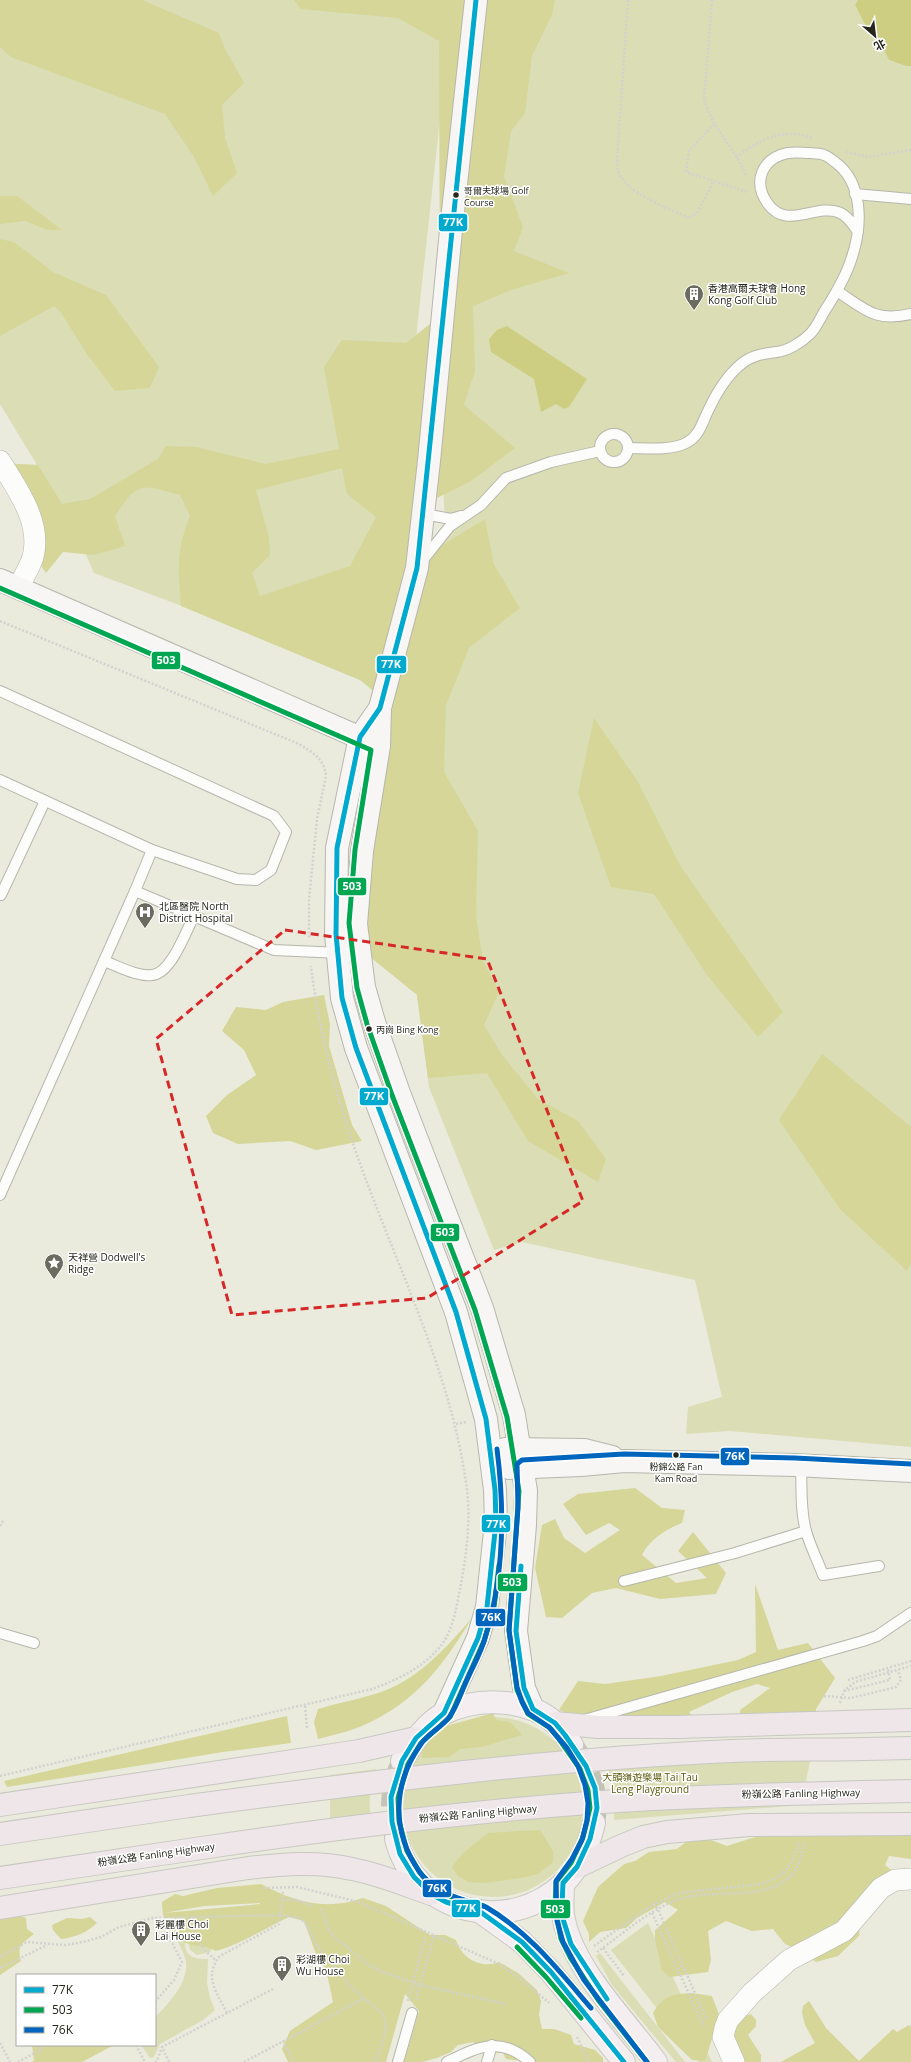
<svg xmlns="http://www.w3.org/2000/svg" width="911" height="2062" viewBox="0 0 911 2062" font-family="'Open Sans','Noto Sans SC',sans-serif">
	<style>
		.green { fill: #dbddb5 }
		.forest { fill: #d5d698; fill-rule: evenodd }
		.water { fill: #cece83 }
		.lines { fill: none; stroke-linecap: round; stroke-linejoin: round }
		.primary-tunnel { stroke: #c3c4b7; stroke-width: 22; stroke-dasharray: 22 11; stroke-linecap: butt }
		.lane-casing { stroke: #b6b7ac; stroke-width: 12 }
		.street-casing { stroke: #b6b7ac; stroke-width: 22 }
		.secondary-casing { stroke: #b6b7ac; stroke-width: 24 }
		.primary-casing { stroke: #c8c8c2; stroke-width: 24 }
		.highway-casing { stroke: #c8c8c2; stroke-width: 24 }
		.path { stroke: #d2d2cf; stroke-width: 2.5; stroke-dasharray: 2 2; stroke-linecap: butt }
		.lane { stroke: #fcfcfa; stroke-width: 10 }
		.street { stroke: #fcfcfa; stroke-width: 21 }
		.secondary { stroke: #f8f5f5; stroke-width: 22 }
		.primary { stroke: #f4eef0; stroke-width: 22 }
		.highway { stroke: #eee6e9; stroke-width: 22 }
		.highway-bridge-casing { stroke: #c8c8c2; stroke-width: 24; stroke-linecap: butt }
		.highway-bridge { stroke: #eee6e9; stroke-width: 22 }
		.bus-1-casing { stroke: #fff; stroke-width: 8 }
		.bus-2-casing { stroke: #fff; stroke-width: 8 }
		.bus-3-casing { stroke: #fff; stroke-width: 8 }
		.bus-1 { stroke: #00a9ce; stroke-width: 5 }
		.bus-2 { stroke: #00a651; stroke-width: 5 }
		.bus-3 { stroke: #0065bd; stroke-width: 5 }
		.marked { fill: none; stroke: #d62828; stroke-width: 3; stroke-dasharray: 8 5; stroke-linejoin: round }
		.bus-dot { fill: #26261d; stroke: #fff; stroke-width: 1.5 }
		.labels { text-anchor: middle; stroke-width: 3; stroke-linejoin: round; paint-order: stroke }
		.bus-label { font-size: 9px; fill: #26261d; stroke: #fff; text-anchor: start }
		.poi-label { font-size: 10px; fill: #26261d; stroke: #fff; text-anchor: start }
		.park-label { font-size: 10px; fill: #5a590b; stroke: #fff }
		.street-label { font-size: 10px; fill: #26261d; stroke: #fff }
		.line-badge { stroke: #fff; stroke-width: 1.5 }
		.badge-label { font-size: 11px; text-anchor: middle; font-weight: bold; fill: #fff }
	</style>
	<rect width="100%" height="100%" fill="#eaebdd"/>
	<g class="green">
		<path d="M0,0H453L400,485L360,680L182,606L94,573L70,519L0,404V335L54,302L0,306Z"/>
		<path d="M497,0H858L855,5L864,23L874,31L889,60L906,66H911V1447L730,1431L686,1434L688,1407L722,1397L695,1280L522,1242L494,1250L429,1087L417,995L438,567L445,522L443,485Z"/>
		<circle cx="493" cy="1807" r="90"/>
		<path d="M814,1742L801,1805L614,1820L613,1786L608,1767Z"/>
		<path d="M376,1769C368,1797 368,1806 374,1834L330,1839V1775Z"/>
		<path d="M648,1923L712,2062H699L611,1950Z"/>
		<path d="M168,1924L188,1928C182,1949 184,1960 208,1959L207,1983L210,1998L215,2010L203,2020L160,2044L154,2057L150,2058L141,2045H155V2017C169,2004 192,1978 185,1958C181,1946 174,1935 168,1924Z"/>
		<path d="M188,1942L214,1945L210,1952L197,1955L190,1950Z"/>
		<path d="M600,1953L685,2062H676L612,1985L596,1956Z"/>
	</g>
	<g class="forest">
		<path d="M0,0H142L219,33L224,47L244,83L222,105L225,138L237,173L213,196L194,157L165,114L11,57L0,47Z"/>
		<path d="M294,0H555L552,15L532,56L525,113L511,131L504,176L523,227L514,251L569,273L511,290L473,306L475,371L464,405L515,448L471,481L425,504L413,563L485,519L494,565L520,608L469,648L446,705L444,772L478,831L476,916L483,961L499,992L484,1025L502,1055L538,1099L578,1121L606,1159L598,1182L528,1141L487,1073L428,1078L417,995L364,952L366,850L388,703L360,680L181,606C178,570 176,551 190,516L180,495C141,484 138,481 115,516L125,546L94,555L63,552L46,573L32,552L0,463L38,465L62,504L90,499L158,459L166,446L196,447L266,464L339,449L324,367L342,340L406,343L440,316L439,41L398,18L301,9ZM342,468L347,494L376,517L350,566L260,596L252,573L270,555L269,538L256,490Z"/>
		<path d="M0,196H17L62,230H48L25,221L0,224Z"/>
		<path d="M0,239L14,242L53,272L106,295L159,367L150,388L115,391L87,354L60,311L54,306L0,336Z"/>
		<path d="M594,718L638,782L681,867L783,1012L758,1037L707,975L654,894L611,887L578,793Z"/>
		<path d="M324,995L330,1024L329,1046L352,1125L362,1141L316,1150L290,1141L238,1144L213,1133L206,1116L227,1095L256,1075L244,1050L222,1031L236,1007L266,1010L283,1002Z"/>
		<path d="M822,1054L911,1127V1263L907,1271L840,1209L779,1120Z"/>
		<path d="M635,1488L662,1508L685,1510L682,1523C666,1529 649,1540 642,1555L676,1583L707,1578L678,1551L693,1532L726,1573L716,1594L660,1599L616,1588L592,1593L562,1618L546,1617L535,1568L542,1525L555,1519L564,1538L585,1553L620,1530L609,1523L586,1535L563,1504L578,1494Z"/>
		<path d="M755,1584L778,1650L808,1643L835,1678L816,1709L815,1731L739,1733L740,1710L770,1688L757,1684L732,1692L689,1712L708,1735L638,1737L559,1710L578,1681L605,1684L661,1676L738,1660L756,1652Z"/>
		<path d="M472,1618C443,1666 415,1703 362,1726C348,1732 332,1735 318,1739L314,1722L318,1709C337,1703 356,1700 375,1694C416,1682 444,1650 472,1618Z"/>
		<path d="M493,1713L496,1720L510,1722L522,1735L482,1747L460,1749L449,1757L422,1758C421,1739 436,1739 446,1726Z"/>
		<path d="M287,1716L291,1743L223,1752L7,1787L4,1781Z"/>
		<path d="M911,1829V1859L889,1856L885,1865L895,1873L860,1926L859,1936L838,1956L816,1962L799,1950L785,1944L773,1929L752,1931L726,1921L708,1931L711,1960L708,1972L670,1977L661,1970C660,1955 654,1945 655,1930L678,1910L665,1902L637,1918L626,1928L600,1932L589,1942V1934L583,1921L598,1887L624,1864L635,1861L649,1852L677,1849L686,1842L705,1838L727,1846L771,1832Z"/>
		<path d="M540,1830L553,1851V1862L538,1874L521,1878L484,1883L468,1882L458,1876L452,1867L462,1854L488,1833Z"/>
		<path d="M261,1884C295,1902 325,1911 363,1898L386,1906L430,1935H445L456,1940C462,1959 481,1969 499,1962L518,1973L537,1990L541,2001L539,2015L542,2029H554L571,2035L574,2044L595,2050L603,2058V2062H531L506,2059L503,2053L481,2052L473,2042L458,2045L451,2052L437,2058L422,2062H404L419,2011L405,1994L386,2062H288L282,2049L290,2031L333,2002L326,1969L317,1957L304,1921L289,1917C265,1928 242,1944 216,1951C208,1946 200,1947 192,1945C171,1939 162,1922 162,1902L175,1894L183,1896L217,1888ZM260,1903V1904L164,1913L204,1906Z"/>
		<path d="M13,1914L26,1918L27,1929L34,1934C22,1944 17,1944 21,1961L0,1975V1916Z"/>
		<path d="M90,1917L97,1923C86,1933 76,1937 61,1939L53,1930L52,1925L67,1918L82,1919Z"/>
		<path d="M692,1993L712,1996L723,2025L715,2029L705,2061L692,2060L658,2027L653,2013C664,1995 672,1994 692,1993Z"/>
		<path d="M809,2001L826,2028L859,2061L893,2029L897,2032L909,2025L911,2027V2062H781L815,2043L805,2025L802,2013L803,2006Z"/>
		<path d="M751,2014L756,2020V2026L748,2035L761,2055V2062H736L730,2036L742,2017Z"/>
		<path d="M32,2045H114L82,2062H32L34,2060Z"/>
	</g>
	<g class="water">
		<path d="M858,0H911V66H906L889,60L874,31L864,23L855,5Z"/>
		<path d="M507,326L587,379L569,407L564,409L556,404L541,412L534,379L491,352L489,339L497,330Z"/>
	</g>
	<g class="lines">
		<g class="primary-tunnel">
			<path d="M573,1746C589,1770 600,1792 594,1822"/>
			<path d="M396,1839C389,1811 391,1788 402,1762"/>
		</g>
		<defs>
			<g id="lane">
				<path d="M855,194L911,199"/>
				<path d="M837,291C866,310 875,322 911,314"/>
				<circle cx="614" cy="448" r="14"/>
				<path d="M628,448C645,448 670,451 686,443C700,436 702,422 709,409C716,394 727,376 740,365C751,355 763,354 776,352C788,351 802,342 810,334C816,328 820,319 824,312C835,295 846,277 852,257C862,227 864,183 835,162C832,160 828,156 824,155C820,153 815,154 811,153C804,153 795,152 788,153C762,158 752,182 768,204C787,230 815,204 838,212C847,215 853,224 858,232"/>
				<path d="M424,514L451,519L461,516"/>
				<path d="M423,560L450,526L481,505L506,478L551,462L600,451"/>
				<path d="M0,691L274,816L286,832L271,870L256,880L237,879L152,850"/>
				<path d="M0,780L152,850L135,891L274,950L341,953"/>
				<path d="M1,895L45,801"/>
				<path d="M104,961C118,966 137,977 152,975C171,974 186,931 194,916"/>
				<path d="M0,1195L135,891"/>
				<path d="M801,1466C802,1487 800,1510 806,1531C810,1546 818,1561 823,1575L879,1566"/>
				<path d="M624,1581L735,1553L806,1531"/>
				<path d="M0,1633L34,1643"/>
				<path d="M584,1720L863,1641L877,1636L911,1613"/>
				<path d="M398,2062L412,2013"/>
				<path d="M447,2062C478,2047 500,2035 530,2062"/>
				<path d="M487,2062L492,2045"/>
			</g>
			<g id="street">
				<path d="M0,461C17,489 42,522 33,557C30,567 23,577 19,587"/>
				<path d="M734,2062L723,2037L725,2028L728,2020L752,1993L789,1960L844,1931L881,1888L895,1880L911,1879"/>
			</g>
			<g id="secondary">
				<path d="M476,0L451,230L429,461L417,568L380,708L379,746L362,851L356,924L364,987L374,1022L399,1093L482,1308L514,1415L526,1491L525,1525L516,1631L524,1688L533,1709"/>
				<path d="M0,580L372,743"/>
				<path d="M380,708L360,737L337,848L336,934L342,998L356,1048L456,1312L486,1419L495,1490L496,1522L487,1607L478,1638L444,1713"/>
				<path d="M505,1449L584,1450L612,1457"/>
				<path d="M508,1468L581,1465L624,1461L795,1465L911,1471"/>
			</g>
			<g id="primary">
				<path d="M402,1761C413,1743 425,1723 445,1713C477,1697 528,1698 555,1723C562,1729 567,1738 572,1745"/>
				<path d="M396,1839C415,1914 509,1936 564,1883C580,1867 589,1845 594,1823"/>
				<path d="M563,1883C563,1895 561,1908 564,1920C574,1970 626,2021 656,2062"/>
				<path d="M482,1913L522,1942L551,1972L624,2062"/>
			</g>
			<g id="highway">
				<path d="M555,1723L598,1727H677L911,1720"/>
				<path d="M864,1749L911,1748"/>
				<path d="M864,1792L911,1791"/>
				<path d="M0,1805L359,1751L416,1738"/>
				<path d="M0,1834L189,1806"/>
				<path d="M577,1867L621,1846L643,1837L667,1832L749,1825L911,1824"/>
				<path d="M0,1878L195,1849"/>
				<path d="M0,1908L248,1868C283,1864 318,1861 352,1869C379,1874 405,1885 431,1894"/>
			</g>
		</defs>
		<use href="#lane" class="lane-casing"/>
		<use href="#street" class="street-casing"/>
		<use href="#secondary" class="secondary-casing"/>
		<use href="#primary" class="primary-casing"/>
		<use href="#highway" class="highway-casing"/>
		<g class="path">
			<path d="M628,0L617,159C617,163 617,168 618,171C625,193 669,208 689,218L697,213L714,181"/>
			<path d="M712,0L704,98C711,128 736,148 746,176"/>
			<path d="M714,124L689,151L686,172L747,192"/>
			<path d="M846,152L868,157L911,150"/>
			<path d="M736,157C759,141 784,126 812,138"/>
			<path d="M0,621L299,744C313,753 324,758 326,776L317,819L309,900V939"/>
			<path d="M456,1424L466,1422"/>
			<path d="M0,1526L4,1519"/>
			<path d="M848,1680L911,1661"/>
			<path d="M844,1691L890,1680L888,1668"/>
			<path d="M824,1696L851,1698L896,1687L901,1680L898,1670"/>
			<path d="M840,1703L844,1691L855,1682L911,1666"/>
			<path d="M305,1706L307,1728"/>
			<path d="M0,1776L372,1689C397,1680 422,1668 439,1648C453,1632 456,1609 460,1589C466,1558 471,1521 467,1490C452,1373 397,1268 358,1158C336,1095 319,1032 311,966"/>
			<path d="M264,1888L297,1887L359,1902L499,1964L521,1979L549,2003"/>
			<path d="M283,1900H297L313,1906"/>
			<path d="M655,1903L707,2020"/>
			<path d="M321,1909L331,1934L369,1965L380,1971L420,1985L505,2004"/>
			<path d="M652,1913L705,2029"/>
			<path d="M192,1917C194,1938 199,1947 216,1960"/>
			<path d="M594,1946L649,1907L678,1893L761,1884C785,1876 792,1867 799,1843"/>
			<path d="M603,1948L624,1976"/>
			<path d="M597,1952C623,1934 647,1911 677,1900C710,1887 769,1904 794,1872C800,1864 802,1853 805,1843"/>
			<path d="M0,1957L27,1942L65,1945L83,1942L101,1937L119,1927L153,1918L280,1915L300,1918L306,1924L320,1950L338,1972L353,1989L382,2013C391,2028 380,2047 375,2062"/>
			<path d="M0,1968L47,1945"/>
			<path d="M416,2000L434,1935"/>
			<path d="M408,2001L425,1937"/>
			<path d="M155,2002L174,1980L182,1962L159,1918"/>
			<path d="M227,2013C217,1993 203,1976 220,1956L279,1924L283,1892"/>
			<path d="M577,2037L589,2062"/>
			<path d="M283,2041L294,2062"/>
			<path d="M0,2043L10,2062"/>
			<path d="M136,2045L145,2062"/>
			<path d="M18,2062L42,2049L40,2045"/>
			<path d="M155,2062L157,2061L162,2047"/>
			<path d="M169,2062L162,2047L273,1989"/>
			<path d="M244,2062L365,1998"/>
		</g>
		<use href="#lane" class="lane"/>
		<use href="#street" class="street"/>
		<use href="#secondary" class="secondary"/>
		<use href="#primary" class="primary"/>
		<use href="#highway" class="highway"/>
		<defs>
			<g id="highway-bridge">
				<path d="M189,1806C369,1782 550,1759 731,1751C775,1749 820,1750 864,1749"/>
				<path d="M195,1849C335,1828 476,1810 618,1801C700,1796 782,1794 864,1792"/>
			</g>
		</defs>
		<use href="#highway-bridge" class="highway-bridge-casing"/>
		<use href="#highway-bridge" class="highway-bridge"/>
		<defs>
			<g id="bus-1">
				<path d="M476,0L417,568L380,708L360,737L337,848L336,934L342,998L356,1048L456,1312L486,1419L495,1490L496,1522L487,1607L478,1638L444,1713L416,1738L402,1761L391,1797L392,1822L400,1854L414,1877L431,1894L446,1902L482,1913L522,1942L551,1972L624,2062"/>
				<path d="M521,1566L516,1631L524,1688L533,1709L555,1723L565,1735L586,1766L595,1788L597,1808L590,1839L577,1867L563,1883L562,1906L563,1919L571,1944L607,1999"/>
			</g>
			<g id="bus-2">
				<path d="M0,588L371,750L355,850L349,923L357,988L367,1024L392,1095L475,1310L507,1417L519,1491L509,1631L517,1690L528,1714L550,1728L559,1739L580,1769L588,1790L590,1808L583,1837L571,1863L556,1882L555,1907L561,1939L570,1957L599,2001L647,2062"/>
				<path d="M484,1906L449,1896L435,1888L420,1873L407,1851L399,1821L398,1798L408,1764L421,1743L450,1717L484,1641L494,1608L499,1565"/>
				<path d="M517,1947L546,1977L581,2018"/>
			</g>
			<g id="bus-3">
				<path d="M497,1449C505,1512 504,1577 485,1638C481,1653 472,1668 466,1682C461,1693 457,1706 450,1716C443,1727 428,1733 421,1744C393,1783 391,1831 419,1871C431,1889 450,1896 470,1902C475,1904 481,1905 486,1907C529,1932 560,1972 591,2008"/>
				<path d="M647,2062L584,1980L563,1942L557,1921L556,1881L572,1859L582,1840L587,1821L588,1803L585,1785L578,1766L567,1748L549,1727L528,1713L522,1702L517,1687L509,1630L518,1508L517,1464L522,1460L624,1454L795,1458L911,1464"/>
			</g>
		</defs>
		<use href="#bus-1" class="bus-1-casing"/>
		<use href="#bus-2" class="bus-2-casing"/>
		<use href="#bus-3" class="bus-3-casing"/>
		<use href="#bus-1" class="bus-1"/>
		<use href="#bus-2" class="bus-2"/>
		<use href="#bus-3" class="bus-3"/>
	</g>
	<path class="marked" d="M285,930L487,959L583,1201L427,1298L232,1315L156,1039Z"/>
	<defs>
		<symbol id="building-pin" viewBox="-11 -11 22 30"><path d="M0 17L-7.5 6A9.5 9.5 0 1 1 7.5 6Z" fill="#6b6b60" stroke="#fff"/><path d="M-4-6H4V6H1V3H-1V6H-4ZM-2.5-4.3h1.7v1.8h-1.7ZM.8-4.3h1.7v1.8H.8ZM-2.5-1h1.7V.8h-1.7ZM.8-1h1.7V.8H.8Z" fill="#fff"/></symbol>
		<symbol id="hospital-pin" viewBox="-11 -11 22 30"><path d="M0 17L-7.5 6A9.5 9.5 0 1 1 7.5 6Z" fill="#6b6b60" stroke="#fff"/><path d="M-5-5h3v3.5h4V-5h3V5h-3V1.5h-4V5h-3Z" fill="#fff"/></symbol>
		<symbol id="sight-pin" viewBox="-11 -11 22 30"><path d="M0 17L-7.5 6A9.5 9.5 0 1 1 7.5 6Z" fill="#6b6b60" stroke="#fff"/><path d="M0-6L1.8-2.2L6-1.7L2.9 1.2L3.7 5.4L0 3.3L-3.7 5.4L-2.9 1.2L-6-1.7L-1.8-2.2Z" fill="#fff"/></symbol>
	</defs>
	<g fill-rule="evenodd">
		<use href="#building-pin" x="683" y="283" width="22" height="30"/>
		<use href="#hospital-pin" x="134" y="901" width="22" height="30"/>
		<use href="#sight-pin" x="43" y="1252" width="22" height="30"/>
		<use href="#building-pin" x="130" y="1919" width="22" height="30"/>
		<use href="#building-pin" x="271" y="1954" width="22" height="30"/>
	</g>
	<g class="bus-dot">
		<circle cx="456" cy="195" r="3.5"/>
		<circle cx="369" cy="1029" r="3.5"/>
		<circle cx="676" cy="1455" r="3.5"/>
	</g>
	<g class="labels">
		<g class="bus-label">
			<text x="464" y="194">哥爾夫球場 Golf<tspan x="464" dy="12">Course</tspan></text>
			<text x="376" y="1033">丙崗 Bing Kong</text>
			<text x="676" y="1470" text-anchor="middle">粉錦公路 Fan<tspan x="676" dy="12">Kam Road</tspan></text>
		</g>
		<g class="poi-label">
			<text x="708" y="292">香港高爾夫球會 Hong<tspan x="708" dy="12">Kong Golf Club</tspan></text>
			<text x="159" y="910">北區醫院 North<tspan x="159" dy="12">District Hospital</tspan></text>
			<text x="68" y="1261">天祥營 Dodwell's<tspan x="68" dy="12">Ridge</tspan></text>
			<text x="155" y="1928">彩麗樓 Choi<tspan x="155" dy="12">Lai House</tspan></text>
			<text x="296" y="1963">彩湖樓 Choi<tspan x="296" dy="12">Wu House</tspan></text>
		</g>
		<g class="park-label">
			<text x="650" y="1781">大頭嶺遊樂場 Tai Tau<tspan x="650" dy="12">Leng Playground</tspan></text>
		</g>
		<g class="street-label">
			<text transform="translate(801 1793) rotate(-1)" y="4">粉嶺公路 Fanling Highway</text>
			<text transform="translate(478 1813) rotate(-5)" y="4">粉嶺公路 Fanling Highway</text>
			<text transform="translate(156 1854) rotate(-8)" y="4">粉嶺公路 Fanling Highway</text>
		</g>
	</g>
	<g class="line-badge">
		<rect x="438" y="213" width="30" height="19" rx="4" fill="#00a9ce"/>
		<rect x="151" y="651" width="30" height="19" rx="4" fill="#00a651"/>
		<rect x="376" y="655" width="31" height="19" rx="4" fill="#00a9ce"/>
		<rect x="337" y="877" width="30" height="19" rx="4" fill="#00a651"/>
		<rect x="359" y="1087" width="30" height="19" rx="4" fill="#00a9ce"/>
		<rect x="430" y="1223" width="30" height="19" rx="4" fill="#00a651"/>
		<rect x="720" y="1447" width="30" height="19" rx="4" fill="#0065bd"/>
		<rect x="481" y="1514" width="30" height="19" rx="4" fill="#00a9ce"/>
		<rect x="497" y="1573" width="31" height="19" rx="4" fill="#00a651"/>
		<rect x="475" y="1608" width="31" height="19" rx="4" fill="#0065bd"/>
		<rect x="422" y="1879" width="30" height="19" rx="4" fill="#0065bd"/>
		<rect x="451" y="1899" width="30" height="19" rx="4" fill="#00a9ce"/>
		<rect x="540" y="1899" width="31" height="20" rx="4" fill="#00a651"/>
	</g>
	<g class="badge-label">
		<text x="453" y="226">77K</text>
		<text x="166" y="664">503</text>
		<text x="391" y="668">77K</text>
		<text x="352" y="890">503</text>
		<text x="374" y="1100">77K</text>
		<text x="445" y="1236">503</text>
		<text x="735" y="1460">76K</text>
		<text x="496" y="1528">77K</text>
		<text x="512" y="1586">503</text>
		<text x="491" y="1621">76K</text>
		<text x="437" y="1892">76K</text>
		<text x="466" y="1912">77K</text>
		<text x="555" y="1913">503</text>
	</g>
	<rect x="16" y="1974" width="140" height="72" fill="#ffffff" stroke="#a8a8a5"/>
	<rect x="24" y="1987" width="20" height="6" fill="#00a9ce" stroke="#a8a8a5"/>
	<text x="52" y="1994" font-size="12" fill="#26261d">77K</text>
	<rect x="24" y="2007" width="20" height="6" fill="#00a651" stroke="#a8a8a5"/>
	<text x="52" y="2014" font-size="12" fill="#26261d">503</text>
	<rect x="24" y="2027" width="20" height="6" fill="#0065bd" stroke="#a8a8a5"/>
	<text x="52" y="2034" font-size="12" fill="#26261d">76K</text>
	<g transform="translate(875 36) rotate(152)" stroke="#ffffff" stroke-width="3" paint-order="stroke">
	<path d="M0-3L7 15L0 10L-7 15Z" fill="#26261d"/>
	<text y="-6" font-size="11" font-weight="bold" text-anchor="middle" fill="#26261d">北</text>
	</g>
</svg>
